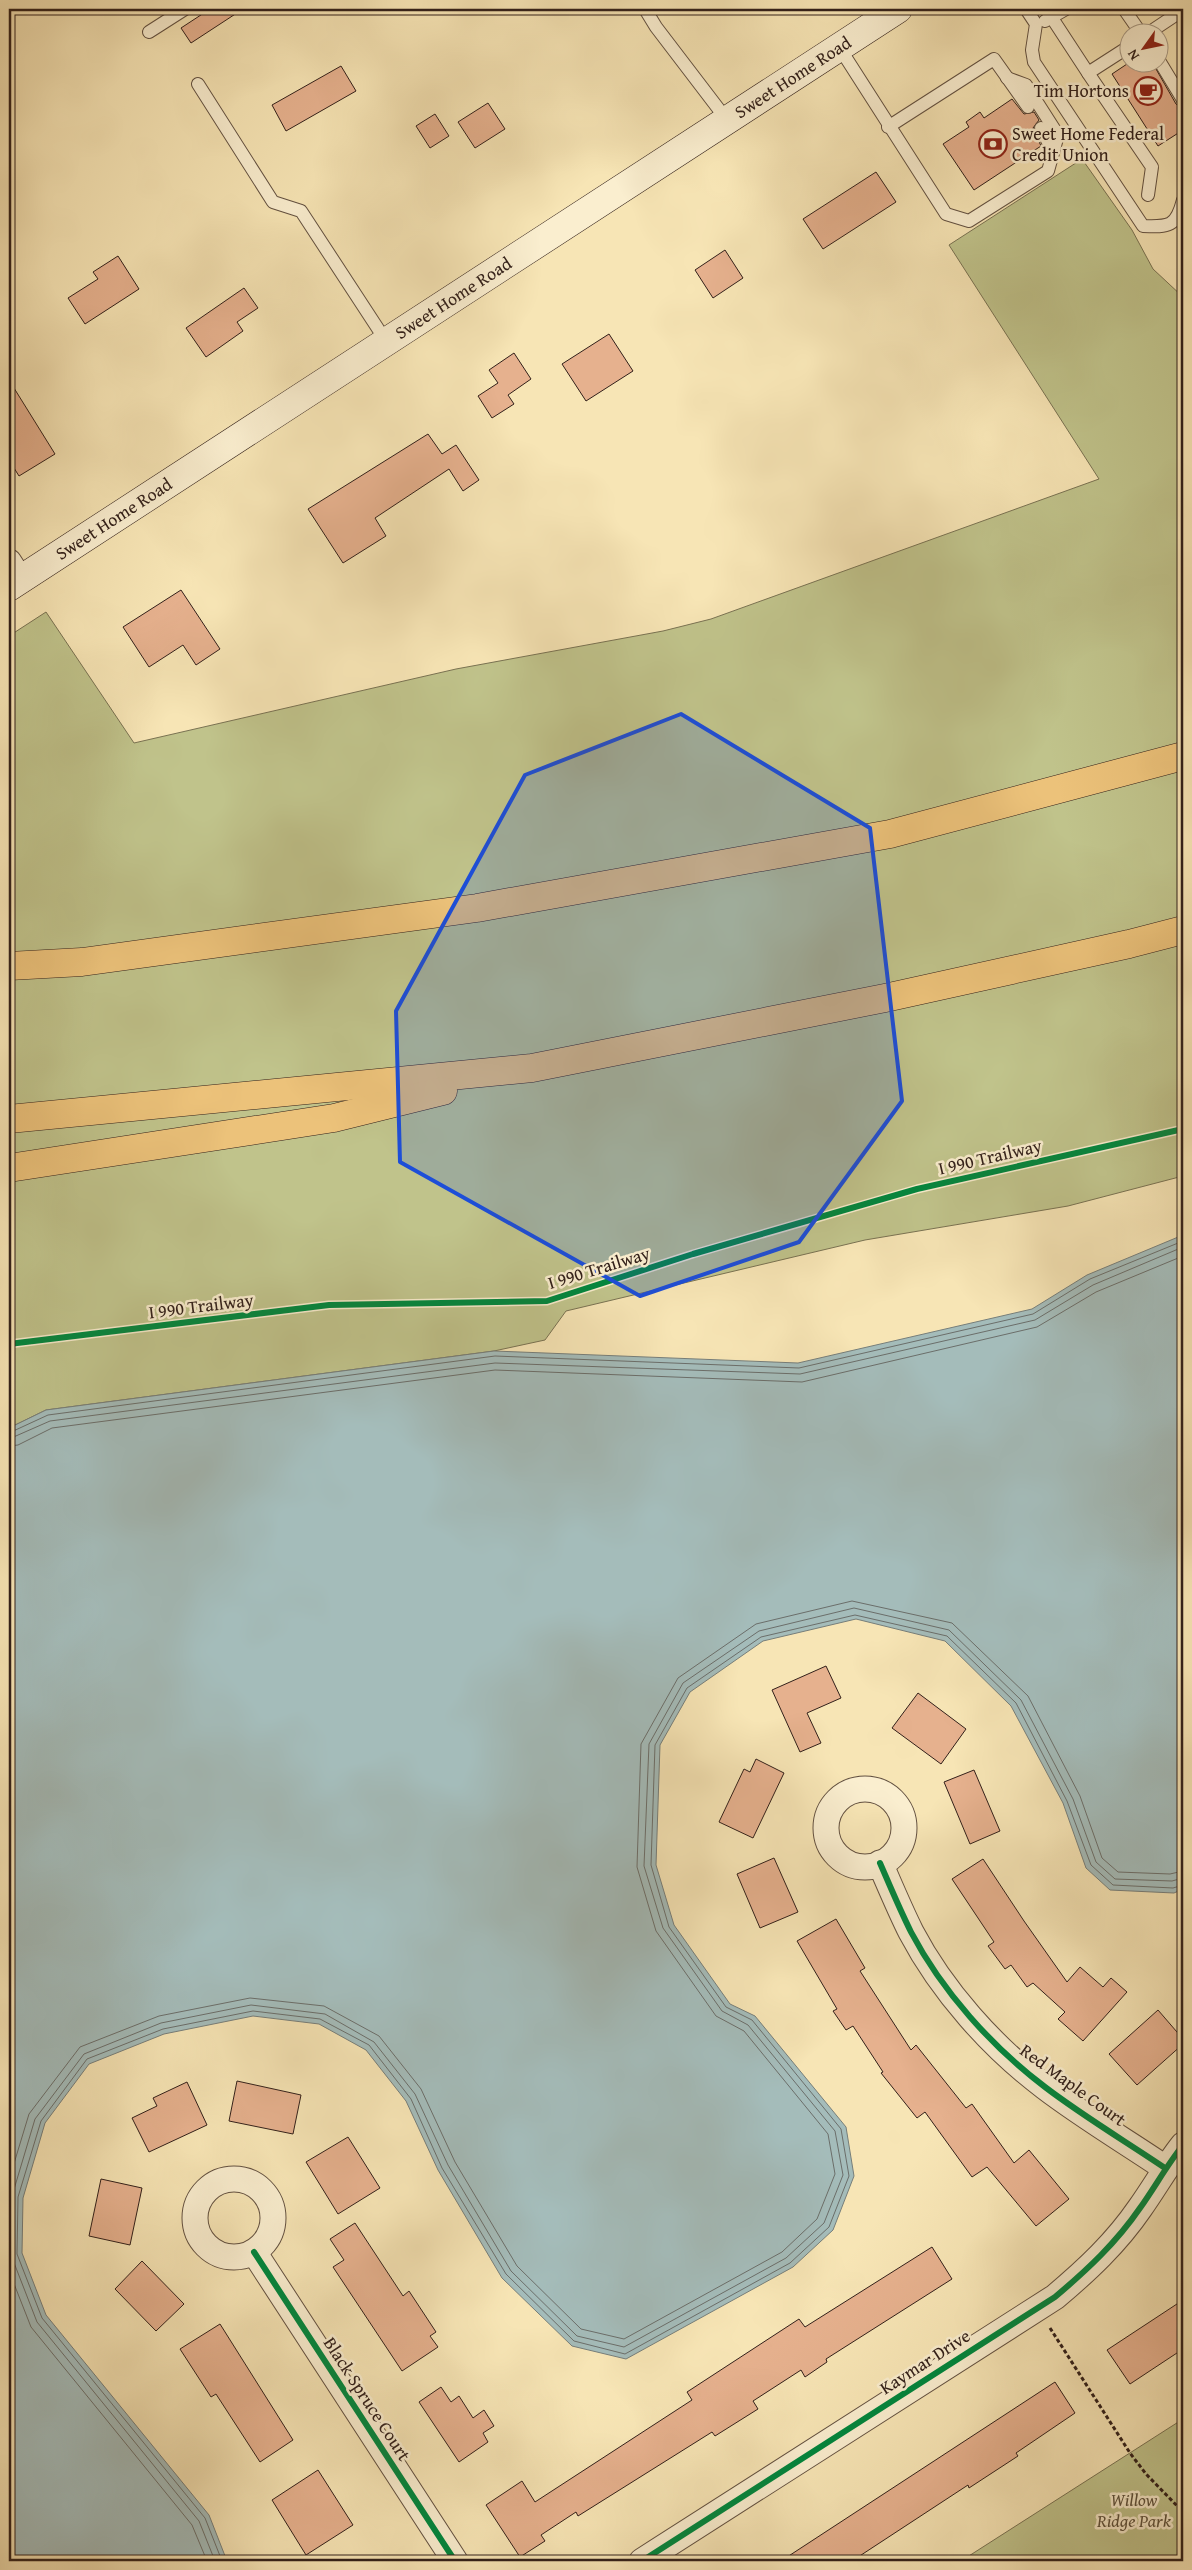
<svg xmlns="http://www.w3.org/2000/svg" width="1192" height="2570" viewBox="0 0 1192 2570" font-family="'Gentium Book Plus',serif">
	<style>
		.green { fill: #c0c38b; stroke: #797252 }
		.water { fill: #a4bcba; stroke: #767e7a }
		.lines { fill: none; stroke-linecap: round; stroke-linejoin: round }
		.shore { stroke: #6b6e6a; stroke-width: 1 }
		.building { fill: #e6b18e; stroke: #32201a }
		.service-casing { stroke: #635141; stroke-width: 14 }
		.minor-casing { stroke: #635141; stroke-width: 27 }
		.secondary-casing { stroke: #32201a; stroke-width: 29 }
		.motorway-casing { stroke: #32201a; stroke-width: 29 }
		.path { stroke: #32201a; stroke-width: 3; stroke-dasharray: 4 2.5; stroke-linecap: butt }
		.service { stroke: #faeecf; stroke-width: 12 }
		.minor { stroke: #faeecf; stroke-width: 25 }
		.secondary { stroke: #faeecf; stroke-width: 28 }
		.motorway { stroke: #ecc27a; stroke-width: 28 }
		.cycleway-casing { stroke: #faeecf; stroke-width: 9 }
		.cycleway { stroke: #00873e; stroke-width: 6 }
		.marked { fill: #1d4ed8; fill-opacity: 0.2; stroke: #1d4ed8; stroke-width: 4; stroke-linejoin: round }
		.labels { text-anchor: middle; stroke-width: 5; stroke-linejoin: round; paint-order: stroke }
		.street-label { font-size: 18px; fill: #32201a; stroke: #faeecf }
		.poi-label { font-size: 18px; fill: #32201a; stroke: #faeecf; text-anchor: end }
		.park-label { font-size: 18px; font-style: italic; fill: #5d513c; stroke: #faeecf }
	</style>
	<rect width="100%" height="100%" fill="#f7e5b5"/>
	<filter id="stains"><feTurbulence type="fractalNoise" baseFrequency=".004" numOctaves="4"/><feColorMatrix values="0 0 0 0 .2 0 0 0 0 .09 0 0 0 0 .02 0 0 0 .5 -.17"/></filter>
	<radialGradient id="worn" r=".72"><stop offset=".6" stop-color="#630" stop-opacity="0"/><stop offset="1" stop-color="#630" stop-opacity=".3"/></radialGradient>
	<g class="green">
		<path d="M1082,159L1132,230L1153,269L1183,297V1176L1068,1206L865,1240L566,1311L545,1340L494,1351L46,1410L9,1428V636L46,612L134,743L456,669L663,631L711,619L1099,479L949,245Z"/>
		<path d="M1183,2419V2561H961Z"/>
	</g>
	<path class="water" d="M1183,1235V1889L1174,1893L1110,1890L1086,1868L1063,1803L1011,1706L945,1641L856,1619L763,1641L690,1692L660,1745L656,1865L674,1925L730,2004L755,2016L846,2127L854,2176L833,2230L793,2267L626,2359L572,2346L502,2278L438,2170L406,2101L366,2050L319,2024L253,2016L164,2034L89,2064L45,2123L23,2198L22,2253L46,2315L209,2515L227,2561H9V1428L46,1410L494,1351L798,1363L1032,1309L1087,1275Z"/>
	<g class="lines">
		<g class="shore">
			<path d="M9,1433L48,1415L495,1356L799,1368L1033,1314L1090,1279L1183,1241"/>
			<path d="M9,1439L50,1421L495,1363L800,1374L1035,1320L1093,1285L1183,1247"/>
			<path d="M9,1446L18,1445L52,1428L495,1370L802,1382L1037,1327L1096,1292L1183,1256"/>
			<path d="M9,2180L29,2114L80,2047L159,2016L250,1998L324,2006L379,2036L421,2089L455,2162L517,2266L581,2329L624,2339L782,2252L817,2219L835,2174L828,2134L744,2031L716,2016L656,1931L637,1867L641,1744L678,1678L756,1624L852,1601L952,1623L1028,1696L1080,1796L1102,1858L1118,1872L1170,1874L1183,1871"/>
			<path d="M9,2271L31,2327L192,2525L207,2561"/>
			<path d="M215,2561L199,2521L37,2322L11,2255L12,2196L35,2119L84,2054L161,2023L251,2005L325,2014L374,2042L415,2094L448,2165L511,2271L577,2336L624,2347L786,2258L824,2223L843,2175L835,2131L748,2025L722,2011L663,1928L644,1866L649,1744L683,1683L759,1631L854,1608L949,1630L1021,1700L1073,1799L1096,1862L1115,1879L1172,1881L1183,1878"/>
			<path d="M222,2561L205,2518L42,2318L17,2254L18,2197L41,2121L87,2059L163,2029L253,2011L320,2019L369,2045L411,2099L442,2168L506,2274L574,2341L625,2354L790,2263L829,2227L849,2176L841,2129L752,2020L726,2007L669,1927L651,1865L655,1745L687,1688L761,1637L855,1615L947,1636L1016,1703L1067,1801L1091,1865L1113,1885L1173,1888L1183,1885"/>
		</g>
	</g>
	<g class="building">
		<path d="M210,9H243L191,43L181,28Z"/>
		<path d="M1130,62H1152L1176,104L1183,109V130L1158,146L1112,74Z"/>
		<path d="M341,66L356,91L286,131L272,105Z"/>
		<path d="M1012,99L1024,114L1034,112L1039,120L1033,128L1041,146L974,190L943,144L969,127L966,122L980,112L984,118Z"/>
		<path d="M488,103L505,129L475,148L458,122Z"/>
		<path d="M435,114L449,136L430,148L416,126Z"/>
		<path d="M876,172L896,202L823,249L803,219Z"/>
		<path d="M725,250L743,278L713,298L695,270Z"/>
		<path d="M118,256L139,289L85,324L68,298L98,279L93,272Z"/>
		<path d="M244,288L258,308L237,322L243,331L206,357L186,328Z"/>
		<path d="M609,334L633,371L586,401L562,364Z"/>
		<path d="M514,353L531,379L508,395L514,404L492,418L478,396L498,383L489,370Z"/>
		<path d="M9,380L55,454L19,476L9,460Z"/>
		<path d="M428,434L442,454L456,445L479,480L463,491L449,469L375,518L386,536L343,563L308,509Z"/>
		<path d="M181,590L220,649L196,665L183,645L149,667L123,627Z"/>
		<path d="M826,1666L841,1698L807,1713L821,1743L800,1752L772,1690Z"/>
		<path d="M918,1693L966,1729L941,1764L892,1728Z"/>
		<path d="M756,1759L784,1773L753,1838L719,1822L744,1769L750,1772Z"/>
		<path d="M974,1770L1000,1831L970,1844L944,1782Z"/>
		<path d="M774,1858L798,1912L760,1928L737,1874Z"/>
		<path d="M983,1859L1024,1921L1067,1982L1080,1967L1103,1987L1111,1978L1127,1992L1083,2041L1058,2019L1065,2012L1033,1983L1027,1987L1011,1965L1005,1969L988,1946L994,1942L952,1879Z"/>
		<path d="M836,1919L865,1968L860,1971L911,2050L916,2045L966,2108L972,2104L1014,2163L1029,2150L1069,2199L1036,2226L987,2167L972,2177L925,2112L917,2118L881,2073L883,2072L853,2026L846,2030L833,2011L837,2009L797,1941Z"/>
		<path d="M1158,2010L1183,2039V2044L1137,2085L1109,2054Z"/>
		<path d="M237,2081L301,2095L293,2134L229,2121Z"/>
		<path d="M187,2082L207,2125L149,2152L132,2118L157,2106L153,2098Z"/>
		<path d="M348,2137L380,2188L338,2214L306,2162Z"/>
		<path d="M101,2179L142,2188L130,2245L89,2236Z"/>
		<path d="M355,2223L403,2296L409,2291L436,2332L430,2336L438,2347L402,2371L333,2267L344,2260L330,2239Z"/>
		<path d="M932,2247L952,2279L826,2359L827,2362L805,2377L801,2370L753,2401L758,2409L715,2436L712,2432L578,2516L576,2512L541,2535L545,2541L520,2557L486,2505L522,2481L535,2502L692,2400L687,2392L799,2319L805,2327Z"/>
		<path d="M142,2261L184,2304L156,2331L115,2289Z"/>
		<path d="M1183,2300V2349L1130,2384L1107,2350Z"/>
		<path d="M220,2324L293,2440L260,2462L216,2394L211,2397L180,2349Z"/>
		<path d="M1055,2382L1075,2413L1016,2453L1018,2456L969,2488L968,2485L852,2561H781Z"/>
		<path d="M441,2387L451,2402L459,2396L473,2418L484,2410L494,2426L483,2433L488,2442L459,2462L419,2402Z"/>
		<path d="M318,2470L353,2525L306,2555L272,2500Z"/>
	</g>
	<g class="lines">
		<defs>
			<g id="service">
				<path d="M645,9L656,27L727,120"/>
				<path d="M1026,9L1036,24L1032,50L1034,62L1143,226C1169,227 1176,227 1183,200"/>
				<path d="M1124,9L1140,32"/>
				<path d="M1052,18L1088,73L1130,46"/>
				<path d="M1045,21L1066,9"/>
				<path d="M149,32L185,9"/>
				<path d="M1150,32L1183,10"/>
				<path d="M839,47L946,214L969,221L1048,171L1058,135L1026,85L1007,78"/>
				<path d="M1160,62L1183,100"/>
				<path d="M1088,73L1152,167L1148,195"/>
				<path d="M198,84L273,202L301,211L386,341"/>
				<path d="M888,127L994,59L1028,107"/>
				<path d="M1041,128L1053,152"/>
			</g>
			<g id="minor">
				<path d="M1182,9L1183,10"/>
				<path d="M9,562L20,579"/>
				<circle cx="865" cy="1828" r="39"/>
				<path d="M880,1863C890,1886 900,1910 911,1932C942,1991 992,2047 1045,2087C1083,2116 1125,2141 1165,2168"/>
				<circle cx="234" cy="2218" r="39"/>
				<path d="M254,2252L455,2561"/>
				<path d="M642,2561L1055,2297C1087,2270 1116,2243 1140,2208C1155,2187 1167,2165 1183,2145"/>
			</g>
			<g id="secondary">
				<path id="s1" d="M9,587L898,9"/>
			</g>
			<g id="motorway">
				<path d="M9,966L82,962L477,908L890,834L1183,756"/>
				<path d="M9,1119L532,1068L885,998L1129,944L1183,930"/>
				<path d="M9,1168L334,1118L443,1091"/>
			</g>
		</defs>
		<use href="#service" class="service-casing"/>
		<use href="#minor" class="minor-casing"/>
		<use href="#secondary" class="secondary-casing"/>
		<use href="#motorway" class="motorway-casing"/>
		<path class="path" d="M1050,2328L1130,2453L1146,2474L1183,2512"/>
		<use href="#service" class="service"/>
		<use href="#minor" class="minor"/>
		<use href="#secondary" class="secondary"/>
		<use href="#motorway" class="motorway"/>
		<defs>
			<g id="cycleway">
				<path d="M9,1344L329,1305L547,1301L693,1254L917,1189L1183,1129"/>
				<path d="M880,1863C890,1886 900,1910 911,1932C942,1991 992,2047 1045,2087C1083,2116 1125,2141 1165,2168"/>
				<path d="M254,2252L455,2561"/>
				<path d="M642,2561L1055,2297C1087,2270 1116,2243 1140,2208C1155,2187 1167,2165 1183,2145"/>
			</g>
		</defs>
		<use href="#cycleway" class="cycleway-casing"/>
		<use href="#cycleway" class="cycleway"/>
	</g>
	<path class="marked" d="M681,714L870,828L902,1101L799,1242L640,1296L400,1162L396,1011L525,775Z"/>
	<defs>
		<symbol id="cafe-ring" viewBox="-11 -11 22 22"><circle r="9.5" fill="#faeecf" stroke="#8f2418" stroke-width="1.5"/><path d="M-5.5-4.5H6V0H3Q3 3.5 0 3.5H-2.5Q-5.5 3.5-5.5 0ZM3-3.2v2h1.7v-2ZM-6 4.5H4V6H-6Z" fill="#8f2418"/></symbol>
		<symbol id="bank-ring" viewBox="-11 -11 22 22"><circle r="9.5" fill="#faeecf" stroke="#8f2418" stroke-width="1.5"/><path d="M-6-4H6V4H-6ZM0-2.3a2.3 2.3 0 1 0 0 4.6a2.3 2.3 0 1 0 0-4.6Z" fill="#8f2418"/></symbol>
	</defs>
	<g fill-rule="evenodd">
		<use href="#cafe-ring" x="1132" y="75" width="32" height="32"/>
		<use href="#bank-ring" x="977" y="128" width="32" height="32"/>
	</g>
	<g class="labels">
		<g class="street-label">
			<text dy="6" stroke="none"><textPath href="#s1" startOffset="935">Sweet Home Road</textPath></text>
			<text dy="6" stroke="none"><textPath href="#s1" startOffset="530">Sweet Home Road</textPath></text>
			<text dy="6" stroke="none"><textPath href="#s1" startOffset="125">Sweet Home Road</textPath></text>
			<text transform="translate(990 1157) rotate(-13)" y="6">I 990 Trailway</text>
			<text transform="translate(599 1268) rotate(-17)" y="6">I 990 Trailway</text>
			<text transform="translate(201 1306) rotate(-7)" y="6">I 990 Trailway</text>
			<text transform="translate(1073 2085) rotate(36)" y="6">Red Maple Court</text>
			<text transform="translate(925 2362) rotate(-33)" y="6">Kaymar Drive</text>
			<text transform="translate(367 2399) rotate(57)" y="6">Black Spruce Court</text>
		</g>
		<g class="poi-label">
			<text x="1129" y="97">Tim Hortons</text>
			<text x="1012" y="140" text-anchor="start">Sweet Home Federal<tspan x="1012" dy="21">Credit Union</tspan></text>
		</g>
		<g class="park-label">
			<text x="1134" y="2506">Willow<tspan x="1134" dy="21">Ridge Park</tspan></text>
		</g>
	</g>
	<rect width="1192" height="2570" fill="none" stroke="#f7e5b5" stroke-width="30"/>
	<rect x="10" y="10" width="1172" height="2550" fill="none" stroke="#32201a" stroke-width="2.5"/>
	<rect x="15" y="15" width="1162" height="2540" fill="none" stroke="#32201a"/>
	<g transform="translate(1144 48) rotate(237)"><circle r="24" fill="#faeecf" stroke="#aa9c87"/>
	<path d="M0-4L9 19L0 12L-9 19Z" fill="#8f2418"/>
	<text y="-8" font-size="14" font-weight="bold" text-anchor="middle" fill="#32201a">N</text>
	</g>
	<rect width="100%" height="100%" filter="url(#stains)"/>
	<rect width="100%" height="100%" fill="url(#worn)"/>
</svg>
